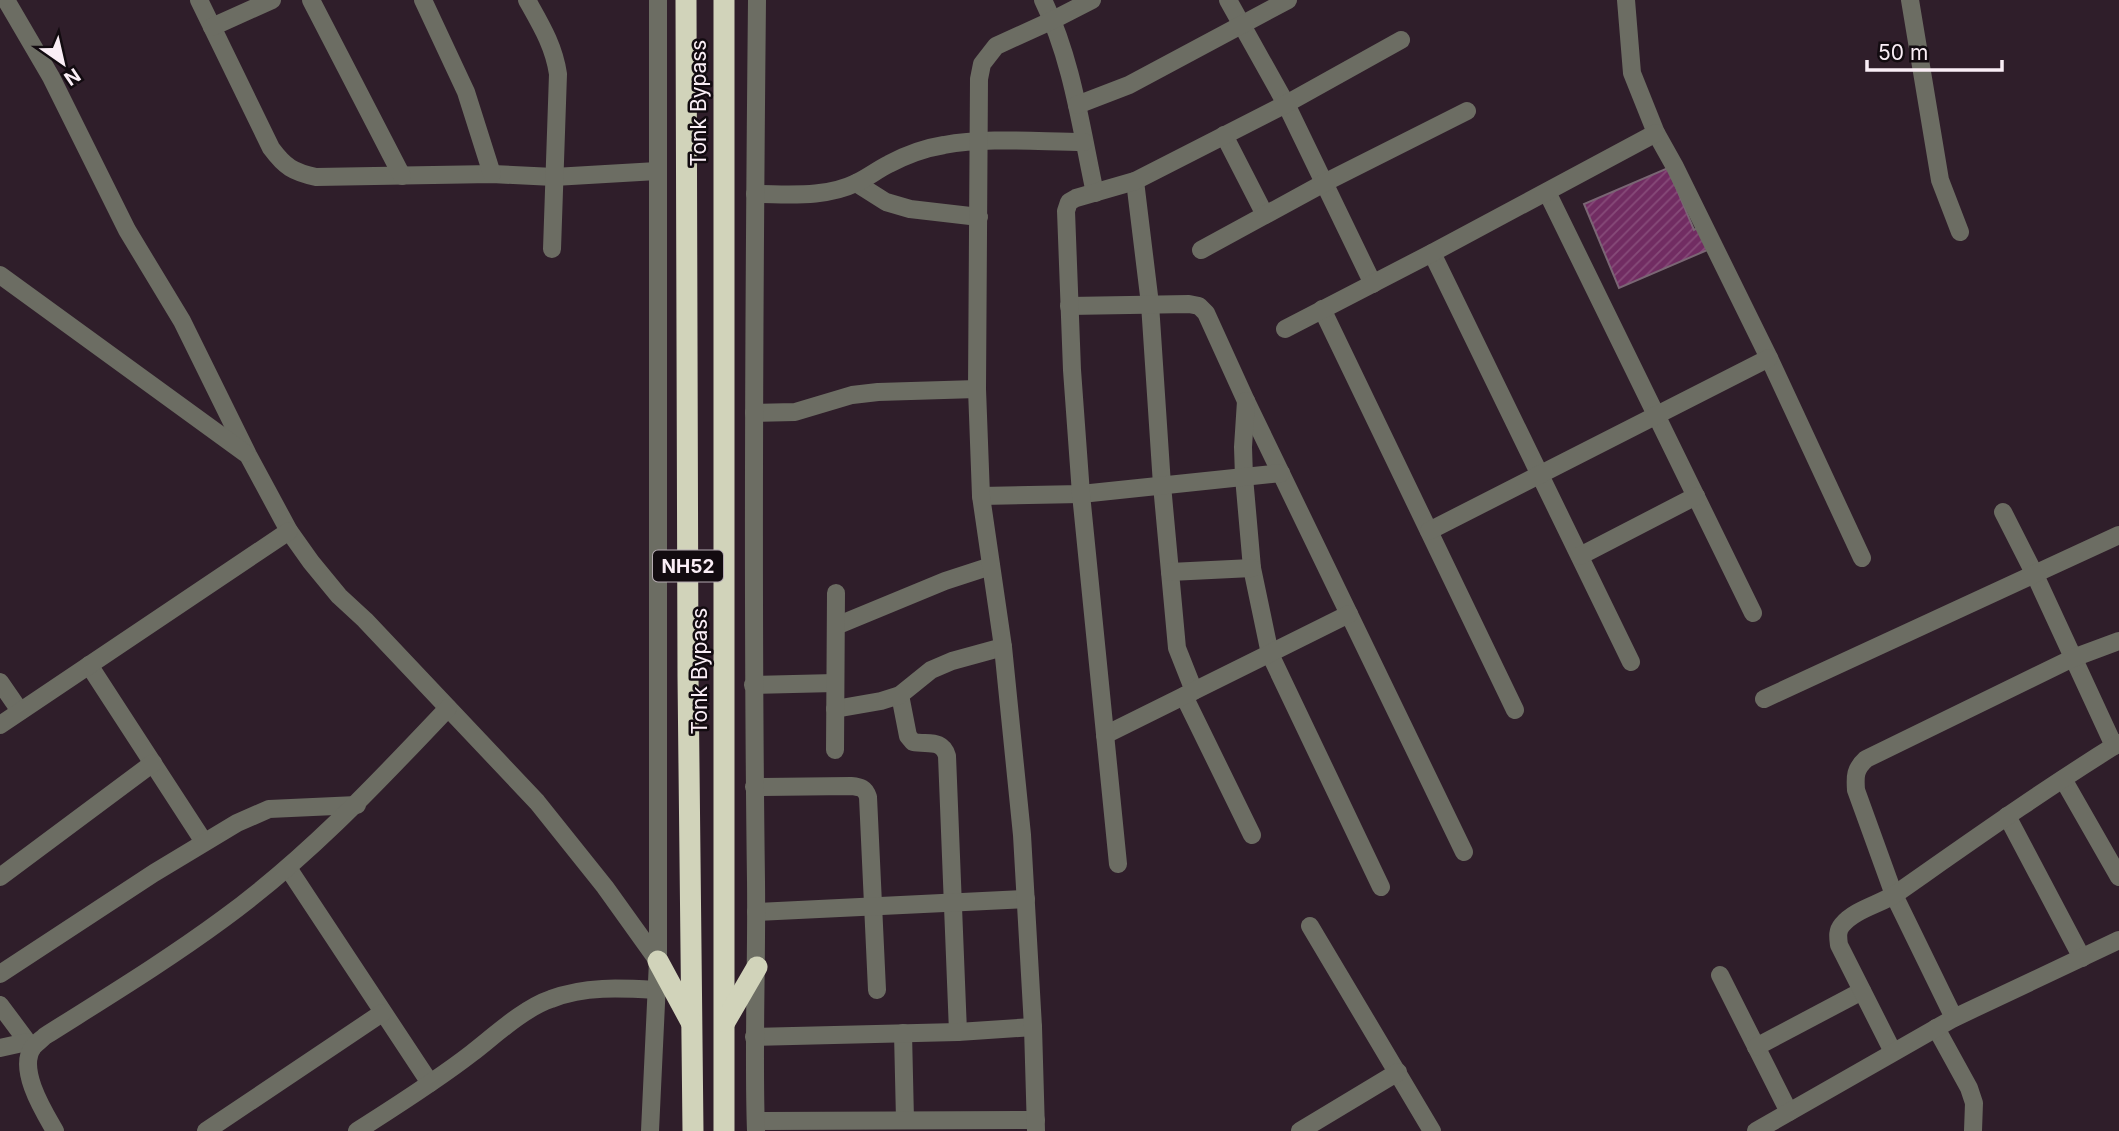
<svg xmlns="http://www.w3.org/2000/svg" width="2119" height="1131" viewBox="0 0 2119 1131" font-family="Inter,sans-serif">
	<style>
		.building { fill: url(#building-hatch); stroke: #7a6674; stroke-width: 2 }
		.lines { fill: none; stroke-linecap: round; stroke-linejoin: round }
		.minor { stroke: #6c6d63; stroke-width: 18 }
		.highway { stroke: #d1d3ba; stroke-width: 21 }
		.labels { text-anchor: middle; stroke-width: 5; stroke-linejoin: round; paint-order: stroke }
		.shield { fill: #120b10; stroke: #b4aab1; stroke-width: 2 }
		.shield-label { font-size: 19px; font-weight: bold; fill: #faeef6 }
		.street-label { font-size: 21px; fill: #faeef6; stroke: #120b10 }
	</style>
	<defs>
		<pattern id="building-hatch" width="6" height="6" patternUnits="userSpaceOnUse" patternTransform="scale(1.75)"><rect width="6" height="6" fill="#712c62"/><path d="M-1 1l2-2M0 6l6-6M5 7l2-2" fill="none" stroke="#864b79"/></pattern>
	</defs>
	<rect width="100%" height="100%" fill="#2f1e2a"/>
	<path class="building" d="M1668,168L1694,230L1700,226L1712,248L1619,288L1584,204Z"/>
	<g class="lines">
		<g class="minor">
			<path d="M6,0L51,77L127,230L182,321L248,455L289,531L311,562L339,596L365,620L537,802L605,887L658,961"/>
			<path d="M199,0L271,148C285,167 293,172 316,177L492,174L554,177L657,171"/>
			<path d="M311,0L402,176"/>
			<path d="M423,0L466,92L492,174"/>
			<path d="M527,0C541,25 554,46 558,74L552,249"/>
			<path d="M1043,0C1072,59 1081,128 1095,193"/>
			<path d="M1228,0L1286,104L1373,284"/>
			<path d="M1626,0L1632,73L1656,133L1675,167L1769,358L1862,558"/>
			<path d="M1910,0L1940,180L1960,232"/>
			<path d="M212,27L272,0"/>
			<path d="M1077,105L1129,85L1288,0"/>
			<path d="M1224,135L1265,215"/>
			<path d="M1135,181L1150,304L1162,485L1177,648L1194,691"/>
			<path d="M856,183L886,202L910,209L979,217"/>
			<path d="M1547,192L1753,613"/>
			<path d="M755,194C789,194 825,198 856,183C867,178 877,170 889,164C906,155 925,148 944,145C987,137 1041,142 1084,142"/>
			<path d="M1201,250L1324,183L1467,111"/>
			<path d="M1432,253L1631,662"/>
			<path d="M0,275L245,453"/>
			<path d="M1069,306L1189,304L1199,306L1206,313L1246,401L1464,852"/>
			<path d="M1322,309L1515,710"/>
			<path d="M1285,329L1432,253L1656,133"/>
			<path d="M1246,401L1243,447L1244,477L1252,568L1270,654L1381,887"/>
			<path d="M754,413L795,412L852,395L878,392L977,389"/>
			<path d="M981,496L1081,494L1281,473"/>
			<path d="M2003,512L2035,575L2114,746"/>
			<path d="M1429,531L1769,358"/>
			<path d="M1580,556L1696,496"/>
			<path d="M1170,572L1252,568"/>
			<path d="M836,626L945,581L991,566"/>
			<path d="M89,665L204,842"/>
			<path d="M0,682L20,711"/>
			<path d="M753,685L835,683"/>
			<path d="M900,695L908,736L913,742C928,745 942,739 947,756L958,1032"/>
			<path d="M1184,696L1252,835"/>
			<path d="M1764,699L2119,535"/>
			<path d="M835,709L881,701L900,695L931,670L952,661L1003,647"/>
			<path d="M0,725L289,531"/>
			<path d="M1105,735L1349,614"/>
			<path d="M835,750L836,593"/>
			<path d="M2063,779L2119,877"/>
			<path d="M754,787L851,786C861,787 865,788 868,797L877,990"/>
			<path d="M2007,816L2082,958"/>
			<path d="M1118,864L1081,494L1072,370L1066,211L1069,202L1076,198L1135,181L1286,104L1401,40"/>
			<path d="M288,868L430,1083"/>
			<path d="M0,877L153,763"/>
			<path d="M756,912L1026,899"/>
			<path d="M1310,926L1432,1131"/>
			<path d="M0,974L154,873L237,823L269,809L357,805"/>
			<path d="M1720,975L1789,1112"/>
			<path d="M0,1005L32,1048"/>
			<path d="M1954,1018L1894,895L1856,790C1855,776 1855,769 1866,759L2073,658L2119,641"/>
			<path d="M1936,1028L1969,1088L1974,1103L1973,1131"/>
			<path d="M903,1033L905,1120"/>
			<path d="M754,1037L958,1032L1033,1027"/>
			<path d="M1756,1047L1862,991"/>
			<path d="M0,1048L27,1042"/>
			<path d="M1893,1052L1839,945C1838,937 1837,931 1842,925C1855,909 1881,904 1897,893C1970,842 2043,790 2119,743"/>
			<path d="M756,1121L1036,1120"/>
			<path d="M55,1131C44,1112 17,1069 33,1047C36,1043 42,1039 45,1036C105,998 166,961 223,919C307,858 377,783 448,708"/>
			<path d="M206,1131L382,1013"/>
			<path d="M357,1131C396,1106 436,1081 472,1053C494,1036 524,1008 551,999C585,986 620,988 656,990"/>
			<path d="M650,1131L658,961V0"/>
			<path d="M756,1131C753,1048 757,964 756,881C752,587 754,294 757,0"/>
			<path d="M1036,1131L1033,1027L1022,835L1003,647L981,496L977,389L979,79L982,64L996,46L1053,20L1092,0"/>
			<path d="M1300,1131L1398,1072"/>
			<path d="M1756,1131L1954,1018L2119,940"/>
		</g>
		<g class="highway">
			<path d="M686,0L688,676L693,1131"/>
			<path d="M724,0V1131"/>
			<path d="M658,961L691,1022"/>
			<path d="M725,1022L757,967"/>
		</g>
	</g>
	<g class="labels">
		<rect class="shield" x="653" y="550.5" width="70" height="31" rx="5"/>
		<g class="shield-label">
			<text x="688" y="573">NH52</text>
		</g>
		<g class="street-label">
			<text transform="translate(699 103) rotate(-90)" y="7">Tonk Bypass</text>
			<text transform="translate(700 671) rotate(-90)" y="7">Tonk Bypass</text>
		</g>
	</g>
	<g transform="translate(63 63) rotate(146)" stroke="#120b10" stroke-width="5" paint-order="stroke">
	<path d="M0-5L12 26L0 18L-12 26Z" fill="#faeef6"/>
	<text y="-10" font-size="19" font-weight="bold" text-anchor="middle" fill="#faeef6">N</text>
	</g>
	<path d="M1867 60v10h135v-10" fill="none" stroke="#faeef6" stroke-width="3.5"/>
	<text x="1878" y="60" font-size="21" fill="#faeef6" stroke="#120b10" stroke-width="5" paint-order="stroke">50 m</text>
</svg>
